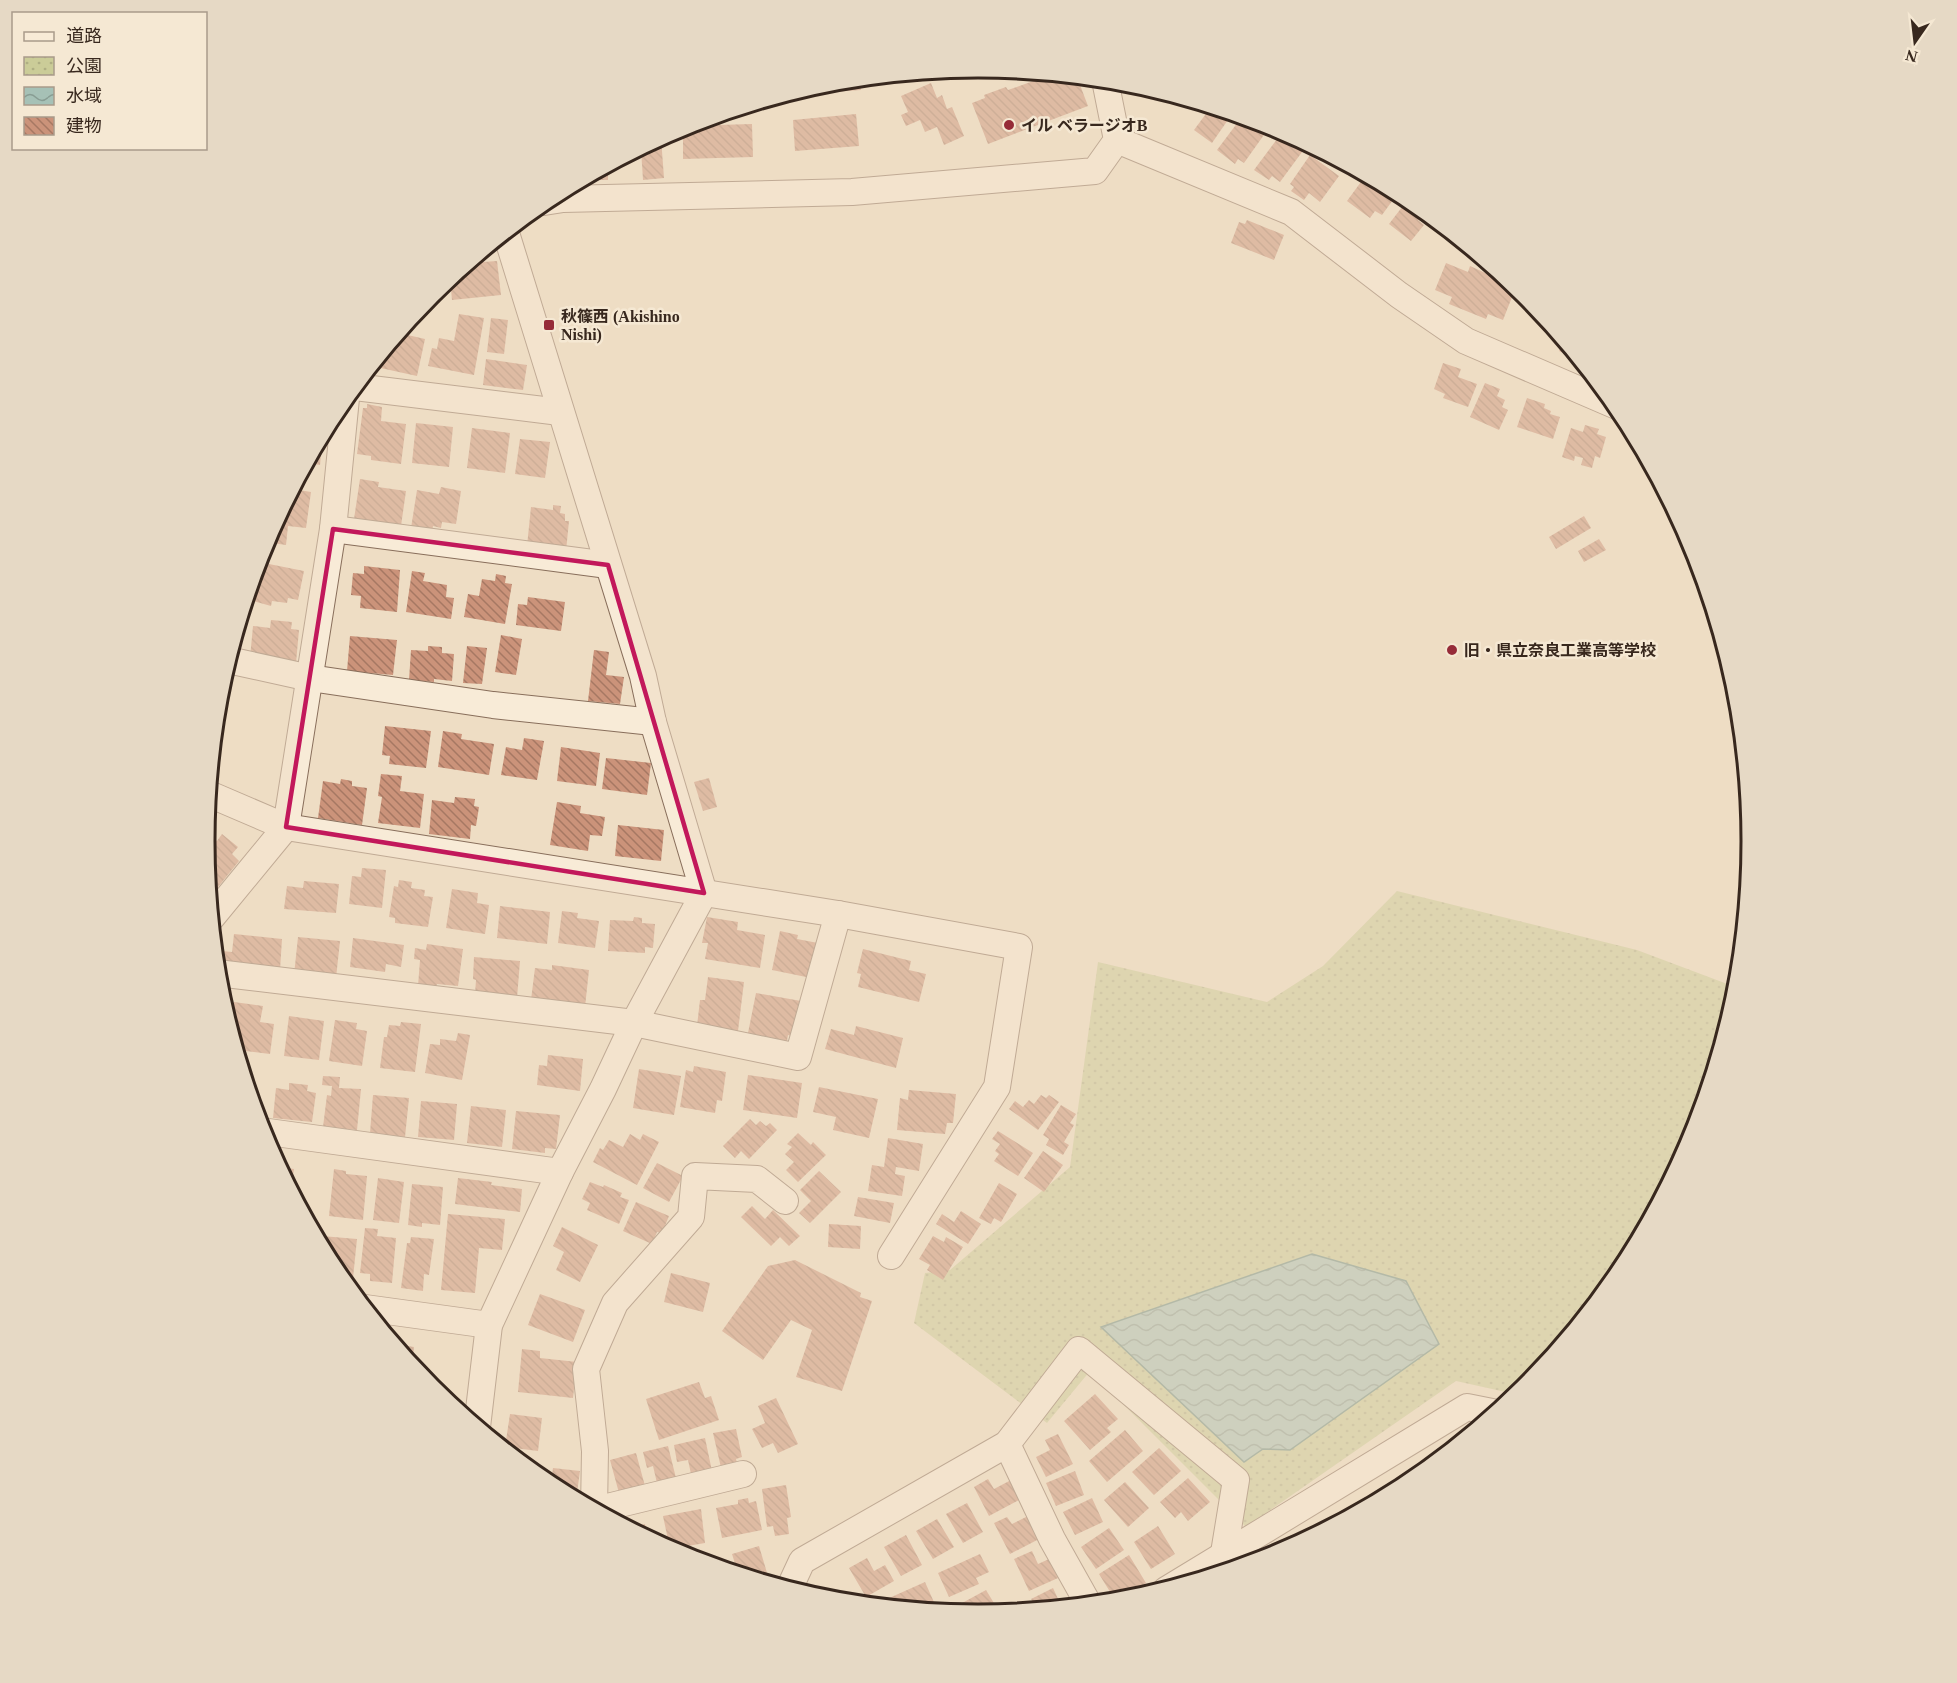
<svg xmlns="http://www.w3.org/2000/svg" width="1957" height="1683" viewBox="0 0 1957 1683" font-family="'Times New Roman','Noto Sans JP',serif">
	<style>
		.park { fill: url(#park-dots) }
		.water { fill: url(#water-waves); stroke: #6d8f83; stroke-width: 1.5 }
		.building { fill: url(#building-back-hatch) }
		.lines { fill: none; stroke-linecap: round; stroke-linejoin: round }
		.street-casing { stroke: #886e5b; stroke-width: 28 }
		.street { stroke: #f8ebd7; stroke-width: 26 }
		.marked { fill: none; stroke: #c2185b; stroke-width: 4.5; stroke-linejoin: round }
		.poi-dot { fill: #962b38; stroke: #f5e8d3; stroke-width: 2 }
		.labels { text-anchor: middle; stroke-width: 5; stroke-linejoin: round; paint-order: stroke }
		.poi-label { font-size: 16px; font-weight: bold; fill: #38281e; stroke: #f5e8d3; text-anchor: start }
		.rim { fill: none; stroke: #38281e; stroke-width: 3 }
	</style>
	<defs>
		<pattern id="park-dots" width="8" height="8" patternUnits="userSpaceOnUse" patternTransform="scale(1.5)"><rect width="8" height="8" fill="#cbcc98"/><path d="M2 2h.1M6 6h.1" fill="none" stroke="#afaf83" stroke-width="1.8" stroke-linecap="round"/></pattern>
		<pattern id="water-waves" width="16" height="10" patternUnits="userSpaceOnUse" patternTransform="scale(1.5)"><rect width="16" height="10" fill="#a6c1b6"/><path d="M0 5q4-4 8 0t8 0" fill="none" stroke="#889d93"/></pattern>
		<pattern id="building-back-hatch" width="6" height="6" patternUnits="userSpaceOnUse" patternTransform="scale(1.5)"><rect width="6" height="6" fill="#cb937a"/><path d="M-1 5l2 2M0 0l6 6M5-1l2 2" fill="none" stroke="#a67863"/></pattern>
	</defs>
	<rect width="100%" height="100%" fill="#eeddc4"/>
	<path class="park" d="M1397,891L1637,950L1738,988V993L1693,1138L1622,1272L1526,1389L1519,1395L1456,1381L1246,1527L1090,1371L1047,1423L914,1323L925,1273L950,1270L1070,1167L1098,962L1267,1002L1323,966Z"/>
	<path class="water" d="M1312,1254L1406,1281L1439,1344L1290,1450L1263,1449L1244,1462L1101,1327Z"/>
	<g class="building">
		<path d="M978,68H988L967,77L964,69Z"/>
		<path d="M1041,74L1077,77L1088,106L988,144L972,103L985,98L984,95L1006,87L1008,90L1036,80L1035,76Z"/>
		<path d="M860,79L861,90L789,95L828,82Z"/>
		<path d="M931,83L937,98L942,95L947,109L952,107L964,136L944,145L937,127L925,132L920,120L906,126L901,115L908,112L901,96Z"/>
		<path d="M1211,107L1232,114L1212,143L1194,130Z"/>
		<path d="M856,114L859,146L795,151L793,120Z"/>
		<path d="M1241,118L1246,121L1248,118L1271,125L1244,163L1238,159L1235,164L1217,150Z"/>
		<path d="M752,124L753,157L683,159V126Z"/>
		<path d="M1283,131L1305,148L1280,182L1272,176L1269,180L1254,170Z"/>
		<path d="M661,138L664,178L643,180L641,149Z"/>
		<path d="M1310,155L1339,176L1320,202L1309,193L1304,200L1291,191L1294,187L1290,184Z"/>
		<path d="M619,160V169H608V180H592L591,175Z"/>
		<path d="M1366,175L1398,193L1382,215L1375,211L1370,218L1347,201Z"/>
		<path d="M1409,198L1425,212L1418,220L1424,225L1411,241L1389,224Z"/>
		<path d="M1247,220L1284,235L1274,260L1231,243L1239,222L1245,224Z"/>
		<path d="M497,261L501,295L452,300L450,279L469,263Z"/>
		<path d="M1446,263L1468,272L1470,266L1516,287L1503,320L1488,314L1486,319L1449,304L1452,297L1435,290Z"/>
		<path d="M441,286L440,303H424L431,294Z"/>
		<path d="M459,314L484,318L474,375L428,366L432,348L437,349L439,338L454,341Z"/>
		<path d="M491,318L508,320L504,354L487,352Z"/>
		<path d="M399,333L425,339L417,376L376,367L378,359Z"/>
		<path d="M1564,341L1582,362L1559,351Z"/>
		<path d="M486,359L527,365L523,390L483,385Z"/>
		<path d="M1443,363L1461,369L1458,377L1477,384L1468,407L1443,398L1445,394L1434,389Z"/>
		<path d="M1485,383L1500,389L1497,396L1505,400L1502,407L1508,410L1499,430L1470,417Z"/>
		<path d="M1527,398L1545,404L1544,408L1551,411L1550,414L1560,417L1553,439L1517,427Z"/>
		<path d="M367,404L382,407L381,421L406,424L401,464L371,460V456L357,454L363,408H367Z"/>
		<path d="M416,423L453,427L449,467L412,463Z"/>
		<path d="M1585,425L1599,429L1597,434L1606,437L1600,458L1595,456L1592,468L1581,465L1583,458L1575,456L1574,461L1562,457L1571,428L1583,432Z"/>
		<path d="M472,428L510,433L505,473L467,468Z"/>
		<path d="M323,434L320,465L307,463Z"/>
		<path d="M520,439L550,442L545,478L515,474Z"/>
		<path d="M360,479L379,482L378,487L406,491L401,526L354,519Z"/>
		<path d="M441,487L461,491L456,524L442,522L441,528L433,526L432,532L411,528L417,490L439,494Z"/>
		<path d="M293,489L311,492L306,528L288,526L286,545L265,542Z"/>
		<path d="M553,505L561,506L560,513L565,514V521H569L566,551L527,546L531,507L553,510Z"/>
		<path d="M1584,516L1591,528L1556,549L1549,537Z"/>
		<path d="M1599,539L1606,550L1584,562L1578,551Z"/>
		<path d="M259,562L304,571L298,600L288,598L287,603L272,601L271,606L253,601L254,596L250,595Z"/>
		<path d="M364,566L400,570L397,612L360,608L361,596L351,595L353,573L364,574Z"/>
		<path d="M412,571L425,573L423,581L447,585L446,597L454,598L451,619L406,612Z"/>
		<path d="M496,574L506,576L505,583L512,584L505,624L464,617L468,594L479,596L482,579L495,581Z"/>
		<path d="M528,597L565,602L561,631L516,625L518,604L527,605Z"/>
		<path d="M271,620L292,622L291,629L299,630L296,663L250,658L253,626L270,628Z"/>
		<path d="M501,635L522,639L516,675L495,672Z"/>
		<path d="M350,636L397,640L393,675L347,671Z"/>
		<path d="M428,646L442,647V653L454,654L452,681L434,679V682L409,680L411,650L428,651Z"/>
		<path d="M467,646L487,648L482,684L463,683Z"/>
		<path d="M594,650L609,652L606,675L624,677L620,704L588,701Z"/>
		<path d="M385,726L431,731L426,768L389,764L390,756L382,755Z"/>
		<path d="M443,731L462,734L461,739L494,744L489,775L438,767Z"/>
		<path d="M524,738L544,741L537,780L501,775L506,747L522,750Z"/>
		<path d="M561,747L600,753L596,786L557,781Z"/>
		<path d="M606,758L651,763L647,795L602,789Z"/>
		<path d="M381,774L402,776L400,791L424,794L420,828L378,823L382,797L378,796Z"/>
		<path d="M709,778L717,807L703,811L694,782Z"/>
		<path d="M341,779L352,781V786L367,788L362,825L318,818L323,781L340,784Z"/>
		<path d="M455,797L475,799L474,806L479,807L476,826L471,825L470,839L429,834L432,800L454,803Z"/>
		<path d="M557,802L581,806L580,813L605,817L602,836L590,835L588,851L550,845Z"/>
		<path d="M618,825L664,830L661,861L615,856Z"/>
		<path d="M208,834L217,841L222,834L238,847L232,854L239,861L214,892L209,888L205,841Z"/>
		<path d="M362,868L386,870L382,908L349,904L352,876L361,877Z"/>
		<path d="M399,880L412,882L411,888L425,890L424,896L433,897L428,927L395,923V918L389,917L394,886L398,887Z"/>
		<path d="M304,881L339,884L336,913L284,909L287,886L303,888Z"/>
		<path d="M452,889L478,893L477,903L489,905L485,934L446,928Z"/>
		<path d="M500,906L550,912L547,944L497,938Z"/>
		<path d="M562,911L578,913L577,918L599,921L595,948L558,943Z"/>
		<path d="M634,917L642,918V923L655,924L653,948L645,947V953L608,951L610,920L633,921Z"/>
		<path d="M707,917L738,922L737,930L765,935L760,968L705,959L708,943H702Z"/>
		<path d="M780,931L798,935L797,939L818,943L811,978L772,970Z"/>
		<path d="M234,934L282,939L280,970L221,965L222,951L232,952Z"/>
		<path d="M298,937L340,941L336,978L294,975Z"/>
		<path d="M353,938L404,945L401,967L386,964L385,972L350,967Z"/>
		<path d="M427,944L463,949L458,986L437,984L436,988L418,986L420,960L414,959L415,948L426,950Z"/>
		<path d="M863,949L911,961L909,970L926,974L919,1002L858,987L861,974L857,973Z"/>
		<path d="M474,957L520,961L517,998L475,994L476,980L473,979Z"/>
		<path d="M552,965L589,970L585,1007L531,1000L535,968L552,970Z"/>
		<path d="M708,977L744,982L738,1031L697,1026L700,1000H705Z"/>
		<path d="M756,993L801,1001L795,1037L788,1035L787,1041L748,1033Z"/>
		<path d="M234,1002L263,1006L260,1022L274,1024L270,1054L237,1050V1035H232L230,1028Z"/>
		<path d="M289,1016L324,1021L319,1060L284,1056Z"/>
		<path d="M335,1020L357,1023L356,1029L367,1031L362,1066L329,1061Z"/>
		<path d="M401,1022L421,1024L415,1072L380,1068L384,1037H387L389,1025L400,1026Z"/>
		<path d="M856,1026L903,1038L896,1068L825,1049L831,1029L854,1035Z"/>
		<path d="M458,1033L470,1035L462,1080L425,1073L430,1044L440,1045V1039L456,1041Z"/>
		<path d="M548,1055L583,1059L580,1091L537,1085L539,1065L547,1066Z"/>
		<path d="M694,1066L726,1072L722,1101L717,1100L715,1113L680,1107L686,1070L693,1072Z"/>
		<path d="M639,1069L681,1076L674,1115L633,1108Z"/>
		<path d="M748,1075L802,1083L797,1118L743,1110Z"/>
		<path d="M323,1076L340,1077L339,1088L361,1089L357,1130L323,1127L327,1095L331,1096L332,1086L322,1085Z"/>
		<path d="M289,1083L308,1085L307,1091L316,1093L312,1122L273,1118L276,1088L289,1090Z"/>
		<path d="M819,1087L878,1099L869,1138L833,1130L836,1117L813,1112Z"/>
		<path d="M909,1090L956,1094L953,1123H947L945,1134L897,1130L900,1098L908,1100Z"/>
		<path d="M373,1095L409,1098L405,1137L370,1133Z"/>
		<path d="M1041,1095L1046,1098L1049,1095L1059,1102L1038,1130L1009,1109L1015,1101L1023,1107L1029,1100L1034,1104Z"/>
		<path d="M421,1101L457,1104L454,1140L418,1137Z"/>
		<path d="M1061,1105L1076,1114L1070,1123L1074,1125L1064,1142L1069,1145L1063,1155L1046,1145L1049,1139L1043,1135Z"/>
		<path d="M471,1106L506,1110L502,1147L467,1143Z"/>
		<path d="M516,1111L560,1115L556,1149L545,1148V1153L512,1149Z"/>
		<path d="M750,1119L756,1125L760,1121L766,1126L770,1123L777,1130L749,1159L741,1151L735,1158L723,1146Z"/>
		<path d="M998,1131L1033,1153L1018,1176L994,1161L999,1154L995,1151L1000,1144L992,1139Z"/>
		<path d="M798,1133L811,1145L813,1142L826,1155L798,1182L786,1170L794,1162L785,1154L792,1147L787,1144Z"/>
		<path d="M630,1134L640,1140L643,1134L659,1142L637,1185L593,1162L600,1148L603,1150L609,1140L623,1147Z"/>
		<path d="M888,1138L923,1144L919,1171L896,1167L895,1174L905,1176L902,1196L868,1191L872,1165L884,1167Z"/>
		<path d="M1043,1151L1063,1165L1044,1192L1024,1178Z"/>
		<path d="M657,1163L683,1176L669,1202L643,1188Z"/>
		<path d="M279,1167L294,1169L291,1190Z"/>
		<path d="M334,1169L346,1171V1174L367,1176L363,1220L329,1216Z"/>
		<path d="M819,1171L841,1192L810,1223L799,1213L811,1201L800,1190Z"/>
		<path d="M378,1178L404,1182L399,1223L373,1220Z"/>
		<path d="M458,1178L492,1182L491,1185L522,1189L520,1212L455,1204Z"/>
		<path d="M590,1182L603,1187L604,1185L622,1193L620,1197L629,1200L619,1224L587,1210L590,1203L582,1199Z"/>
		<path d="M999,1183L1017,1194L1001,1222L994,1218L991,1224L979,1218Z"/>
		<path d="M412,1184L443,1187L440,1225L422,1223V1227L408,1225Z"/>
		<path d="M858,1197L894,1203L890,1223L854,1216Z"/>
		<path d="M636,1202L669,1216L662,1233L657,1232L652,1244L623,1231Z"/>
		<path d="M752,1206L765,1219L773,1210L800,1236L789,1246L780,1237L771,1246L741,1217Z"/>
		<path d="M961,1211L981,1224L968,1244L936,1224L942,1214L954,1222Z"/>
		<path d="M448,1214L505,1219L502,1250L479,1248L475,1293L441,1290Z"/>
		<path d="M829,1224L861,1226L860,1249L828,1247Z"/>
		<path d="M562,1227L598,1245L580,1282L556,1270L564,1252L553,1246Z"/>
		<path d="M365,1228L378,1229L377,1236L396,1238L392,1283L370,1281V1274L360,1273Z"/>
		<path d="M322,1236L357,1239L353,1278L340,1277L335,1271L321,1246Z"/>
		<path d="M933,1236L944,1242L946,1237L963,1247L943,1280L927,1270L930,1265L919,1259Z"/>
		<path d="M411,1237L434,1239L429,1275L424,1274L423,1291L401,1288L407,1243H410Z"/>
		<path d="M795,1260L861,1293L860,1297L872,1301L842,1391L796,1377L812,1330L791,1320L763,1360L722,1331L768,1266Z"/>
		<path d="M671,1273L710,1283L703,1312L664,1302Z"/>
		<path d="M540,1294L585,1310L573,1342L528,1325Z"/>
		<path d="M395,1344L414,1347L412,1365Z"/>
		<path d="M522,1349L540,1351V1358L577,1362L573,1398L518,1392Z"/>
		<path d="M699,1382L705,1398L711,1396L719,1420L659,1440L646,1399Z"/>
		<path d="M1095,1394L1118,1419L1107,1428L1111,1432L1090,1450L1064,1421Z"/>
		<path d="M776,1398L798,1444L778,1453L773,1443L762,1448L752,1429L765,1423L758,1406Z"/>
		<path d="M510,1414L542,1418L538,1451L505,1447Z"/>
		<path d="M736,1429L742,1457L736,1459L738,1468L722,1472L713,1433Z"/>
		<path d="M1125,1430L1143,1451L1107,1482L1089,1461Z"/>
		<path d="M1058,1434L1073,1464L1046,1477L1036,1457L1050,1450L1045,1440Z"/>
		<path d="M1463,1436L1465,1439L1449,1452L1446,1447Z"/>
		<path d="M705,1438L712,1471L691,1474L688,1460L677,1462L674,1445Z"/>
		<path d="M668,1446L676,1478L657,1483L653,1466L647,1468L643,1452Z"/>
		<path d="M1159,1448L1181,1471L1154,1495L1132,1472Z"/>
		<path d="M636,1453L645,1486L619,1493L610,1460Z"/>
		<path d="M1419,1466L1423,1473L1412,1482L1407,1474Z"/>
		<path d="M553,1468L580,1471L576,1500L564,1493L565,1484L551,1483Z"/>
		<path d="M1075,1471L1084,1495L1056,1506L1046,1483Z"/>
		<path d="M1188,1478L1210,1502L1188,1521L1181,1512L1175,1518L1160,1502Z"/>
		<path d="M988,1479L994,1489L1011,1480L1019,1496L1017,1497L1019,1500L989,1516L974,1487Z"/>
		<path d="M1125,1482L1149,1508L1128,1527L1104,1500Z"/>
		<path d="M786,1485L791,1517L787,1518L789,1534L775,1536L773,1526L767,1527L762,1489Z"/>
		<path d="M748,1498L749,1503L756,1501L762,1530L722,1538L716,1508L738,1504V1500Z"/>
		<path d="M1092,1498L1103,1522L1075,1535L1063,1512Z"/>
		<path d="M967,1503L983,1532L963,1543L946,1514Z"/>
		<path d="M701,1509L705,1543L670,1549L663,1516Z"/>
		<path d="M1028,1516L1039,1539L1010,1554L994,1523L1007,1517L1012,1524Z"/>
		<path d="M937,1519L954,1547L933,1559L916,1531Z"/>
		<path d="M645,1524L648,1538L628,1528Z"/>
		<path d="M1158,1526L1175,1554L1151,1569L1134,1542Z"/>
		<path d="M1109,1528L1124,1550L1096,1569L1081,1547Z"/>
		<path d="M906,1535L922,1565L901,1576L884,1547Z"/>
		<path d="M759,1546L770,1583L738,1573L732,1554Z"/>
		<path d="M1032,1551L1038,1564L1049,1559L1058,1578L1029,1591L1014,1559Z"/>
		<path d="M980,1554L989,1572L976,1578L979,1584L949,1597L938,1573Z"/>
		<path d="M1129,1555L1146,1583L1127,1595L1123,1589L1112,1595L1099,1574Z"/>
		<path d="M867,1558L874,1571L885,1565L894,1581L866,1597L849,1568Z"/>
		<path d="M728,1560L731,1571L709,1565Z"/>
		<path d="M925,1582L937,1609L932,1611L923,1610L922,1607L916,1609L890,1607L887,1599Z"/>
		<path d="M1053,1588L1059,1601L1064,1599L1068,1607L1037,1610L1031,1599Z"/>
		<path d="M986,1590L1000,1613L978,1615L956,1613L953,1608Z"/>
	</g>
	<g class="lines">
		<defs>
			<g id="street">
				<path d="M1117,140L1291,212L1399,295L1466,341L1619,407"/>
				<path d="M544,202L563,199L852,192L1095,171L1117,140L1105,80"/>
				<path d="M355,387L560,412"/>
				<path d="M333,529L608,565"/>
				<path d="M228,660L310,678L493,705L653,722"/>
				<path d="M209,794L286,827L838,914L1019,947L997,1087L891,1256"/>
				<path d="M212,917L286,827L333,529L346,398"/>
				<path d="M217,973L634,1023L798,1057L838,914"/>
				<path d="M261,1131L560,1172"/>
				<path d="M365,1308L489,1325"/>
				<path d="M477,1427L489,1325L560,1172L603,1089L634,1023L704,893L653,722L643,676L506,233"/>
				<path d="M1007,1444L1052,1539L1089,1605"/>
				<path d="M594,1509L595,1451L586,1369L615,1303L691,1217L695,1176L757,1179L785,1201"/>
				<path d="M595,1510L743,1474"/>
				<path d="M789,1589L802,1561L1007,1444L1079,1350L1236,1480L1224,1553"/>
				<path d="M1166,1590L1467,1407L1497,1413"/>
			</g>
		</defs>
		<use href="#street" class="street-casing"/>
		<use href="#street" class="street"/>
	</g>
	<path d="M0 0H1957V1683H0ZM333,529L608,565L704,893L286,827Z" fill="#eeddc4" fill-opacity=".55" fill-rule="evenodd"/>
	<path class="marked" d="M333,529L608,565L704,893L286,827Z"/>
	<g class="poi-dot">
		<circle cx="1009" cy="125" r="6"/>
		<rect x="543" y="319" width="12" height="12" rx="3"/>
		<circle cx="1452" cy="650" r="6"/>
	</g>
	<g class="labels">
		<g class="poi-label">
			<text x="1021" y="131">イル ベラージオB</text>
			<text x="561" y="322">秋篠西 (Akishino<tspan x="561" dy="18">Nishi)</tspan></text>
			<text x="1464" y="656">旧・県立奈良工業高等学校</text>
		</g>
	</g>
	<path d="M0 0H1957V1683H0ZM215 841a763 763 0 1 1 1526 0a763 763 0 1 1-1526 0Z" fill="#e6d9c5" fill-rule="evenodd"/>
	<path class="rim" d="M215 841a763 763 0 1 1 1526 0a763 763 0 1 1-1526 0Z"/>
	<rect x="12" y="12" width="195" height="138" fill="#f5e8d3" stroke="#a99b8b" stroke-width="1.5"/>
	<rect x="24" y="32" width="30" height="9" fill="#f8ebd7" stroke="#a99b8b" stroke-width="1.5"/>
	<text x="66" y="42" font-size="18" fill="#38281e">道路</text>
	<rect x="24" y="57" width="30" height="18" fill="url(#park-dots)" stroke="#a99b8b" stroke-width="1.5"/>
	<text x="66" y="72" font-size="18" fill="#38281e">公園</text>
	<rect x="24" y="87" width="30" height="18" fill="url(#water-waves)" stroke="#a99b8b" stroke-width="1.5"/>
	<text x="66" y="102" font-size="18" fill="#38281e">水域</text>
	<rect x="24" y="117" width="30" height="18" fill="url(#building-back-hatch)" stroke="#a99b8b" stroke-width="1.5"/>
	<text x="66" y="132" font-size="18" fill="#38281e">建物</text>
	<g transform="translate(1915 42) rotate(194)" stroke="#f5e8d3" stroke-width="4.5" paint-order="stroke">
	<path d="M0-4.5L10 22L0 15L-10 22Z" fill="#38281e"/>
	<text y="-9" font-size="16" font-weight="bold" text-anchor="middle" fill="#38281e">N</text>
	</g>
</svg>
